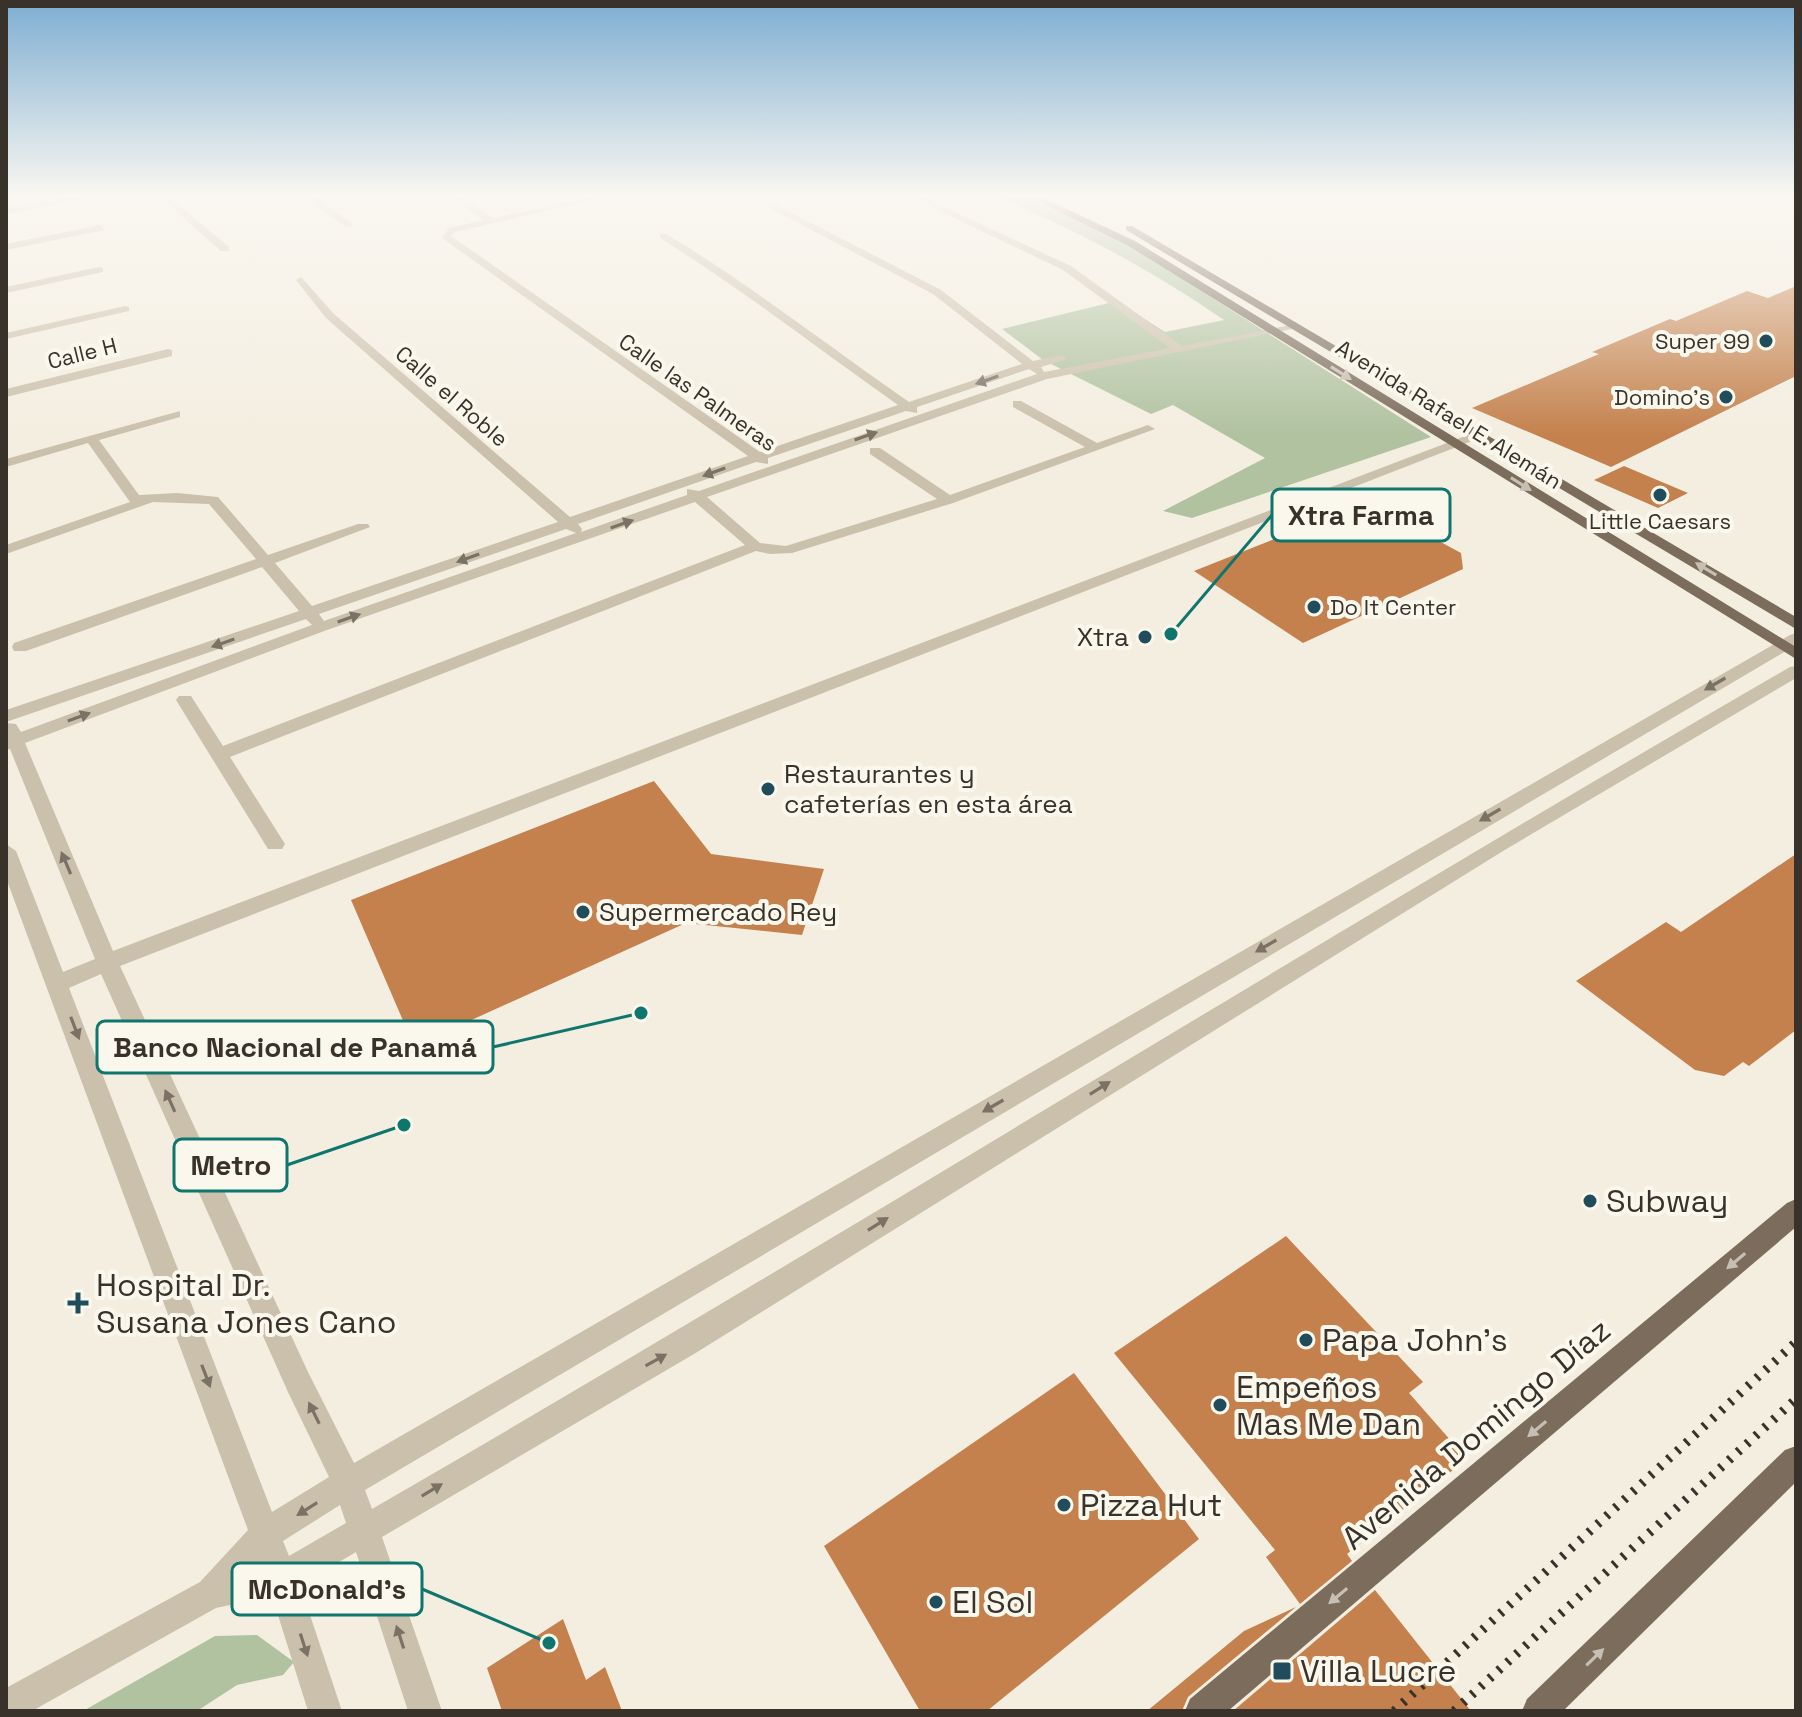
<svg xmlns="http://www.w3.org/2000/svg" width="1802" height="1717" viewBox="0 0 1802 1717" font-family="'Space Grotesk',sans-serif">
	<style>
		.green { fill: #b0c2a0 }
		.building { fill: #c4814d }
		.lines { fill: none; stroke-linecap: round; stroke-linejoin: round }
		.minor { fill: #cbc0ac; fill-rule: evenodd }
		.major { fill: #7b6c5c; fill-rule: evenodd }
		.rail { stroke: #39322b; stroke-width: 9; stroke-dasharray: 3 9; stroke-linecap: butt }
		.oneway { fill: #c7bfb3 }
		.oneway2 { fill: #7b7265 }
		.poi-dot { fill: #204c5b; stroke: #faf7ed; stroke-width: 3 }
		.labels { text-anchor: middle; stroke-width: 8; stroke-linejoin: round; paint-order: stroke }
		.far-poi-label { font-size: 22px; fill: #39322b; stroke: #faf7ed; text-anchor: end }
		.far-street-label { font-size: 22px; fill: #39322b; stroke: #faf7ed }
		.poi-label { font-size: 26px; fill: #39322b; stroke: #faf7ed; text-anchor: start }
		.near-poi-label { font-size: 32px; fill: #39322b; stroke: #faf7ed; text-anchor: start }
		.near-street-label { font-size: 32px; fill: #39322b; stroke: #faf7ed }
		.leader { fill: none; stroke: #0f766e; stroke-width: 3 }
		.callout-dot { fill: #0f766e; stroke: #faf7ed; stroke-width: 3 }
		.callout { fill: #faf7ed; stroke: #0f766e; stroke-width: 3 }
		.callout-label { font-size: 28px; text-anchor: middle; font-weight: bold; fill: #39322b }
	</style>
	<rect width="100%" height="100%" fill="#f3eee0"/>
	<g class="green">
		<path d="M995,196H1022L1090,225L1132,247L1431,437L1192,518L1163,511L1265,458L1173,405L1151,414L1043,360L1002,329L1117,301L1165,332L1224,320C1150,269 1078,231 995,196Z"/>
		<path d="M257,1635L294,1662L283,1675L237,1685L197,1711H83L215,1636Z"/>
	</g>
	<g class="building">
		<path d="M1796,286V376L1611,467L1472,408L1599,354L1592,352L1670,319L1676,321L1747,291L1768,298Z"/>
		<path d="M1624,466L1688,493L1658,508L1594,480Z"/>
		<path d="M1367,502L1461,553L1463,569L1303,643L1194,571Z"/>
		<path d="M654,781L711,854L824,869L802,935L686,923L414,1046L351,900Z"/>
		<path d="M1796,854V1030L1749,1066L1743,1062L1724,1076L1695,1070L1576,981L1666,922L1681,932Z"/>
		<path d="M1286,1236L1423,1382L1409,1393L1467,1459L1347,1554L1352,1561L1300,1604L1266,1557L1275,1550L1114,1353Z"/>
		<path d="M1074,1373L1199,1539L987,1711H920L824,1546Z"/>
		<path d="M1375,1590L1471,1711H1233Z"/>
		<path d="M1296,1607L1188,1697L1182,1711H1147L1244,1631Z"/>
		<path d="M563,1619L586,1680L605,1667L622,1711H502L487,1668Z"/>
	</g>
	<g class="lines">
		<g class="minor">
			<path d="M79,196H99L6,214V208Z"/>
			<path d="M159,196H168L229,247V251H221Z"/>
			<path d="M303,196H314L354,225L346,227Z"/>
			<path d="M448,196H458L494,218L596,196H611L455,232L451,236L760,452L898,405C818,349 742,289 660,238V234H666C751,285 828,346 909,402L1022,364L933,294L768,207L771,202L941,290L1033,361L1062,355L1068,359L1041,367L1044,372L1170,348L1063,270L909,196H920L1071,266L1182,346L1296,324L1302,327L1047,379L707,497L760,543L786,546L937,499L870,454V448H880L950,495L1085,447L1013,407V401H1021L1097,443L1148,425L1155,429L953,503L792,553L770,554L756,551L230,757L285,844L282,849H268L176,700L179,696H191L223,746L745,545L695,502L327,630L25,743L113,951L1473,433L1485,436L120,966L308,1372L354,1463L1790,635L1796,633V645L365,1490L372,1509C848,1234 1314,942 1790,667L1796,666V678L1503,851L694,1354L382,1537L442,1711H408L356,1552L300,1585L342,1711H308L272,1596L216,1608L32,1711H6V1688L200,1582L248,1530L6,878V844L16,851L63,972L95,959L10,749L6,750V723L16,724L21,732L312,625L306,619L6,722V710L299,611L262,567L26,651H14L12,647L14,643L256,559L209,504L153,502L6,554V545L130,502L88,443L6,467V459L180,411V417L99,440L139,495L177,493L218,497L268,555L358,524H368L370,527L275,563L312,606L558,522L326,318L296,280L301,277L334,314L570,517L748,456L442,238L449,228L484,220ZM1029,369L1037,374L699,491L687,489V495L581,532L582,529L578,524L756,462L768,464V458L906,411L917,413V407ZM566,529L576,533L324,621L319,614ZM101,974L288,1392L329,1477L272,1512L69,988ZM340,1505L346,1523L289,1556L283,1541Z"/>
			<path d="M101,225L104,230L6,250V244Z"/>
			<path d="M99,267L103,268V272L6,293V287Z"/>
			<path d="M125,306L129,307V311L6,339V333Z"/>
			<path d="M168,349L172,350V356L6,397V389Z"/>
		</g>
		<g class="major">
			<path d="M1027,196H1039L1135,241L1796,647V659L1127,245Z"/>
			<path d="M1126,226H1132L1796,617V629L1126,230Z"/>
			<path d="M1796,1199V1227L1228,1711H1185L1190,1699L1787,1203Z"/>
			<path d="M1796,1446V1482L1563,1711H1522L1527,1699L1785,1450Z"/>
		</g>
		<g class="rail">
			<path d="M1394,1711L1796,1342"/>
			<path d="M1454,1711L1796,1399"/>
		</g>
	</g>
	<defs><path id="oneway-solid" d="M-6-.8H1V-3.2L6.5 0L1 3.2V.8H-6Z" transform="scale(2)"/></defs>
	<g class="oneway">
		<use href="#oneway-solid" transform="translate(1341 373) rotate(32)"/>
		<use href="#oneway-solid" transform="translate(1521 484) rotate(32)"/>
		<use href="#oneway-solid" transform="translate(1706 569) rotate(-149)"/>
		<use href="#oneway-solid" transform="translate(1736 1261) rotate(140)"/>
		<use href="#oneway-solid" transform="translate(1537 1429) rotate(140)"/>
		<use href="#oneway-solid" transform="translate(1338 1596) rotate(140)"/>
		<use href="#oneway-solid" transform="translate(1595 1657) rotate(-44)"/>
	</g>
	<g class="oneway2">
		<use href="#oneway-solid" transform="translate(987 380) rotate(161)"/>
		<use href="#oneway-solid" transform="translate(866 436) rotate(-19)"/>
		<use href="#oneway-solid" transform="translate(714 472) rotate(160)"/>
		<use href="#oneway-solid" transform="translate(622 524) rotate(-19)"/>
		<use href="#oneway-solid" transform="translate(468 558) rotate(160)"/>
		<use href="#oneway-solid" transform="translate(349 618) rotate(-19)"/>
		<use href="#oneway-solid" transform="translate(223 643) rotate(161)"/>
		<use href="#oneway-solid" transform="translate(1715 684) rotate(150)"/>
		<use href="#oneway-solid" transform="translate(79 717) rotate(-20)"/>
		<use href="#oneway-solid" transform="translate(1490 815) rotate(150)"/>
		<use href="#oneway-solid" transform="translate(66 863) rotate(-113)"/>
		<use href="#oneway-solid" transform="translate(1266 946) rotate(150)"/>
		<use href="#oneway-solid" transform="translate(75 1028) rotate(69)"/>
		<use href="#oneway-solid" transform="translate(1100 1088) rotate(-32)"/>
		<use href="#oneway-solid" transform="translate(170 1101) rotate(-114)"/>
		<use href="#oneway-solid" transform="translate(993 1106) rotate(150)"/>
		<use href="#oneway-solid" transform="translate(878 1224) rotate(-32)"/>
		<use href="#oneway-solid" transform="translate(656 1360) rotate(-29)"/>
		<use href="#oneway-solid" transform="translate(206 1376) rotate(69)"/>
		<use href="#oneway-solid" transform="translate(314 1413) rotate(-116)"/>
		<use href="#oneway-solid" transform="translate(432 1490) rotate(-31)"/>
		<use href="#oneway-solid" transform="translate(307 1509) rotate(148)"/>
		<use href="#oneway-solid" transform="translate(400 1637) rotate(-108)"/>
		<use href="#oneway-solid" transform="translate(304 1645) rotate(72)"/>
	</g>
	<linearGradient id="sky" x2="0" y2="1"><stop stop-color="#7eaed2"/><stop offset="0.45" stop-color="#faf7f1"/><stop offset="1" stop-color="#faf7f1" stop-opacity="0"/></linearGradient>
	<rect width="1802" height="436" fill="url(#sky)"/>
	<g class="poi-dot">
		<circle cx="1766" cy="341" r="8"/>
		<circle cx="1726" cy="397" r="8"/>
		<circle cx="1660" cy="495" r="8"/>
		<circle cx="1314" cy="607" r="8"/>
		<circle cx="1145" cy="637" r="8"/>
		<circle cx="768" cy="789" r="8"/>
		<circle cx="583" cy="912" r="8"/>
		<circle cx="1590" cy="1201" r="8"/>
		<path d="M74 1291h8v8h8v8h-8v8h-8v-8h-8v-8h8z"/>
		<circle cx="1306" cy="1340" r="8"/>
		<circle cx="1220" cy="1405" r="8"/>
		<circle cx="1064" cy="1505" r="8"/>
		<circle cx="936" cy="1602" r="8"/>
		<rect x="1272" y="1661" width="20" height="20" rx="4"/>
	</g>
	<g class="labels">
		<g class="far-poi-label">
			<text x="1750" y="349">Super 99</text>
			<text x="1710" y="405">Domino's</text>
			<text x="1660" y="529" text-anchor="middle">Little Caesars</text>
			<text x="1330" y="615" text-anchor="start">Do It Center</text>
		</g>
		<g class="far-street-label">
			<text transform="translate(82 353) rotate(-14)" y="8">Calle H</text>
			<text transform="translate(698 392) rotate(35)" y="8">Calle las Palmeras</text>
			<text transform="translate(452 396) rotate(41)" y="8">Calle el Roble</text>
			<text transform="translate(1449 414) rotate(32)" y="8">Avenida Rafael E. Alemán</text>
		</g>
		<g class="poi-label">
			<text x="1129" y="646" text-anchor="end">Xtra</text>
			<text x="784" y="783">Restaurantes y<tspan x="784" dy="30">cafeterías en esta área</tspan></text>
			<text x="599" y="921">Supermercado Rey</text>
		</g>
		<g class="near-poi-label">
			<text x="1606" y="1212">Subway</text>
			<text x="96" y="1296">Hospital Dr.<tspan x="96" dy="37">Susana Jones Cano</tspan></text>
			<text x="1322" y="1351">Papa John's</text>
			<text x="1236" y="1398">Empeños<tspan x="1236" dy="37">Mas Me Dan</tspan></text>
			<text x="1080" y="1516">Pizza Hut</text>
			<text x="952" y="1613">El Sol</text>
			<text x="1300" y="1682">Villa Lucre</text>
		</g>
		<g class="near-street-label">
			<text transform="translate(1476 1434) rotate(-40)" y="11">Avenida Domingo Díaz</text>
		</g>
	</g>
	<path class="leader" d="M1171 634L1272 515M641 1013L493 1047M404 1125L287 1165M549 1643L422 1589"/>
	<g class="callout-dot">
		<circle cx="1171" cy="634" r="8"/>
		<circle cx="641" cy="1013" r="8"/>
		<circle cx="404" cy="1125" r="8"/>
		<circle cx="549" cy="1643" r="8"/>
	</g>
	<g class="callout">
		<rect x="1272" y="489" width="178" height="52" rx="8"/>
		<rect x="97" y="1021" width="396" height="52" rx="8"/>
		<rect x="174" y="1139" width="113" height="52" rx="8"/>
		<rect x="232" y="1563" width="190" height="52" rx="8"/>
	</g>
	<g class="callout-label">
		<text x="1361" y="525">Xtra Farma</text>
		<text x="295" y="1057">Banco Nacional de Panamá</text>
		<text x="231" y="1175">Metro</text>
		<text x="327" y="1599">McDonald's</text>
	</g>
	<rect width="1802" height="1717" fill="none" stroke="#39322b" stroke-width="16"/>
</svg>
